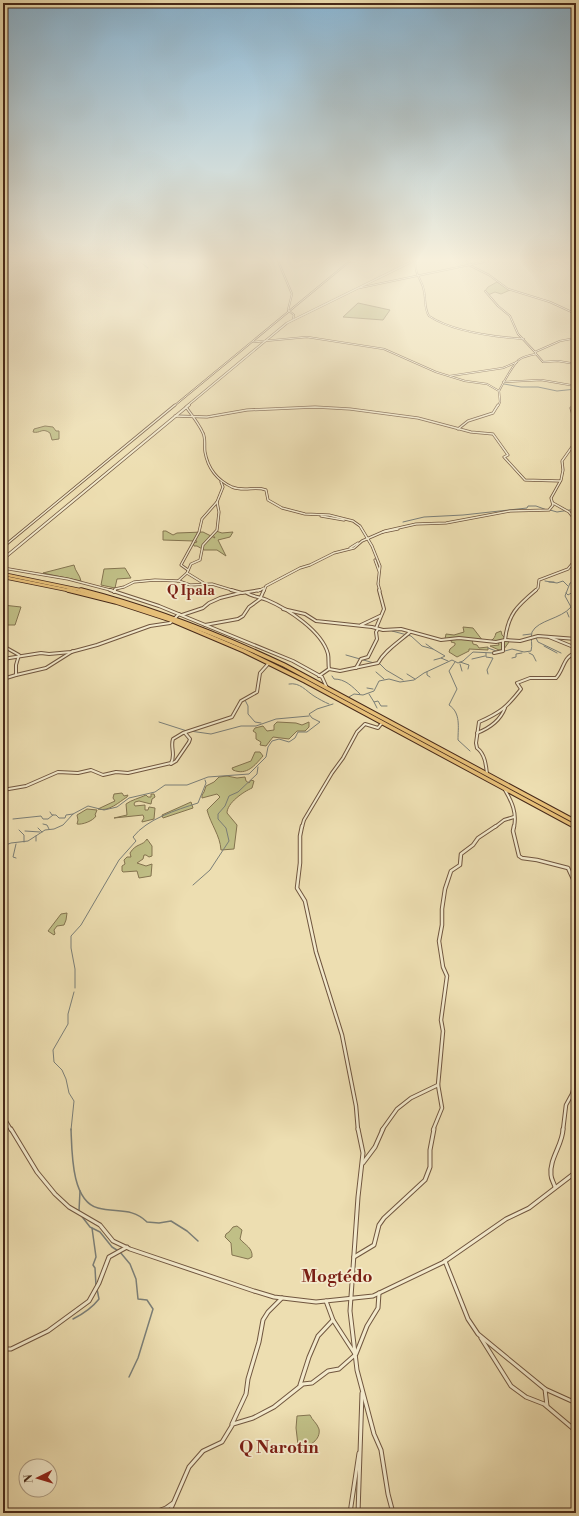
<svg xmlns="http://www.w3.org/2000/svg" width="579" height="1516" viewBox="0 0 579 1516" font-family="'Libre Bodoni',serif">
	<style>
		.green { fill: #c0bf86; stroke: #847450 }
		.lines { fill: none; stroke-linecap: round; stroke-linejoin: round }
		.stream-far1 { stroke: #7b7f78; stroke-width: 1 }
		.stream { stroke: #7b7f78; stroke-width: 1.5 }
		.minor-far4-casing { stroke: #70563f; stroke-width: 2 }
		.minor-far3-casing { stroke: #70563f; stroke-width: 3 }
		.minor-far2-casing { stroke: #70563f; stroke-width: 4 }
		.minor-far1-casing { stroke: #70563f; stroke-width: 4.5 }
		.minor-casing { stroke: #70563f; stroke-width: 5 }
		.tertiary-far1-casing { stroke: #70563f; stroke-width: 2.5 }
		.tertiary-casing { stroke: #70563f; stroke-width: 3.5 }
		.trunk-far2-casing { stroke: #472919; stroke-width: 4 }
		.trunk-far1-casing { stroke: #472919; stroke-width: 5.5 }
		.trunk-casing { stroke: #472919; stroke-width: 6 }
		.minor-far4 { stroke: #f3eacc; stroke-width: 1 }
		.minor-far3 { stroke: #f3eacc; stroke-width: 1.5 }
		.minor-far2 { stroke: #f3eacc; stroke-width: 2 }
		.minor-far1 { stroke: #f3eacc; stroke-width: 2.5 }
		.minor { stroke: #f3eacc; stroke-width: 3 }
		.tertiary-far1 { stroke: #f3eacc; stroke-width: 1.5 }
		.tertiary { stroke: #f3eacc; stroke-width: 2 }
		.trunk-far2 { stroke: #e6bf78; stroke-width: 2.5 }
		.trunk-far1 { stroke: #e6bf78; stroke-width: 3.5 }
		.trunk { stroke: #e6bf78; stroke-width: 4 }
		.labels { text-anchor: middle; stroke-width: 3.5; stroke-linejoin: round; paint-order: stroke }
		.quarter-label { font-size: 14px; font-weight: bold; fill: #7a1f14; stroke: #f3eacc }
		.near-quarter-label { font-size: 17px; font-weight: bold; fill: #7a1f14; stroke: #f3eacc }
	</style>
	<rect width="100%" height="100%" fill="#eddeb1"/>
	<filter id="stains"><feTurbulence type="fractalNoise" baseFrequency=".005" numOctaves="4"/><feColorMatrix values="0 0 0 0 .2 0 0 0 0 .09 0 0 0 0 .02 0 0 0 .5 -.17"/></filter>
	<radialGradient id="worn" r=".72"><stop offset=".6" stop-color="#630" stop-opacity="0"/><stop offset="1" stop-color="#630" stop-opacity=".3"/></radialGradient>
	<g class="green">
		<path d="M497,282L510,290L501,294L495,292L488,295L485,291L488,287Z"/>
		<path d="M358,303L390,310L383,320L343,317Z"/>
		<path d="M45,426L53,427L56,431H59V439L52,440L50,433C42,427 40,434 33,432L34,429Z"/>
		<path d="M163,531H166L173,535L177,533L203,532L215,538L213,535L216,531L222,533L233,532L230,537L218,540L226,556L217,550H204L197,546H194L193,543L197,542L195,539L194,541L163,540Z"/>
		<path d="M74,565C75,571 80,575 81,581L43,573Z"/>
		<path d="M125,568L131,578L117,579L115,588L101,585L104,569Z"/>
		<path d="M3,605L21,607L15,625H3Z"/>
		<path d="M463,627L473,628L483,641C491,641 494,641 496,633L501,631L502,635L509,642L504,649L499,650L490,646L499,645L498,642L472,640L473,644L477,645L479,648L488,647V650L469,649V651L457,657L449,652L450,649L455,645V643L451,642L453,638L445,639L446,634L454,635L464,632Z"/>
		<path d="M277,722L296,723L302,725L309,722V727L305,731H297L289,739L273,737L266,746L260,745L261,742L256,739V733L253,731L255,728L263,726L267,731L274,730V725Z"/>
		<path d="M255,752H260L263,756C255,765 247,776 233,770L232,768L251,761Z"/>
		<path d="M227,776L237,778L245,777L246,781L249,783L251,780L254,781L252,788C243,792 227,803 227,813L237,825L234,849L221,850C220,835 211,825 207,810L220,797L217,794L202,798V795L204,792L206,786L214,782L219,777Z"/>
		<path d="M122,793L124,796L128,795L127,797C119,802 109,812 98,809L115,801L113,798L114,794Z"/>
		<path d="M151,794H154L155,797L152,799L151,804L139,801L135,802L134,804L135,806L145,805V810H148L149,807L155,808L154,819L142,822V821L144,818L143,815L114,818L127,815L126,804C131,800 140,798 146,795L148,797H151Z"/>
		<path d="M191,802L193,808L163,818L162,815Z"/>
		<path d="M87,809L97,810L95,815L96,816C93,821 82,825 77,824L78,820L77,815Z"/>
		<path d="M147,839L152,846V856L149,857L146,855H144L143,859L137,863L146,866L152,864L151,876L139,878L137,871L123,872L122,871V866L125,864L124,860L127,857H131L130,853C136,843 143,846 147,839Z"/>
		<path d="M67,913L66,920L64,925L57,926L54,930L55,934L54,935L48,931L61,914Z"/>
		<path d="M237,1226L242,1230L240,1239C245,1245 253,1248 252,1257L248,1259L232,1255L231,1243L225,1237L226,1234L229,1232L233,1227Z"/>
		<path d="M310,1415C312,1420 317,1423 319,1429C321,1440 309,1447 300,1447L298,1445L296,1428L297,1416Z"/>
	</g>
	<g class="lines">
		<g class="stream-far1">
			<path d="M139,261L148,268"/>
			<path d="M504,384L521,387H538L557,391L576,389"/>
			<path d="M550,510L557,512L576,509"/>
			<path d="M403,522L424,517L463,515L527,508L528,506H536L547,510"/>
			<path d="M545,581L557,583L563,581L568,586"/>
			<path d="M549,582H554"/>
			<path d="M566,593L568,595L573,592L576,594"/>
			<path d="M567,612L569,617"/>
			<path d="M392,631L411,636L422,646L433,649L445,656L441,658L448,661"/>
			<path d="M523,635L531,634"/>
			<path d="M536,638L538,642L561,653"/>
			<path d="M426,644L433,649"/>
			<path d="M544,646L557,653"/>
			<path d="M488,648L499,652"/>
			<path d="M486,653V657L493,658L487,670L488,674"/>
			<path d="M498,653L512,649L524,652L531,651C533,645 530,638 532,632C538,620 561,619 571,607L565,596L570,583L576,581"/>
			<path d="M529,653L533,655L536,661"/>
			<path d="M346,655L374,663"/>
			<path d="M512,658L516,657V654L522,653"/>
			<path d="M472,659L485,656"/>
			<path d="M434,660L441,658"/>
			<path d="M455,662L449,671L457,689L449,705C461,713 458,727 458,740L470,751"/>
			<path d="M460,662L469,665L468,669"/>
			<path d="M379,663L386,670L403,680"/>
			<path d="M460,664L462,671"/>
			<path d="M376,672L384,679"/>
			<path d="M427,672V675L430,677"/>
			<path d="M407,674L415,679"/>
			<path d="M332,676L334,679C345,679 352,686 360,694"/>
			<path d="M289,684C300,682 306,691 314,696C319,699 324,702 329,704"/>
			<path d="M367,688L373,689"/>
			<path d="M369,694L374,702L378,701L381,706H387"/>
			<path d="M349,697L354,694L363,695L374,691L379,681L389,679L400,682L414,680L424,673L452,660L458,663L463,661L473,652L494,653"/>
			<path d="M245,700L248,706V714L255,722L261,723"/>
			<path d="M374,702L377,708"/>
			<path d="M159,722L187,731"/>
			<path d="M190,731L211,734L241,726H256L276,719L309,716"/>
			<path d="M50,812L52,815H56L59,818H65L66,815L73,814"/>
			<path d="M13,819L41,816L43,819H48L53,815"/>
			<path d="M43,824L47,825L49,829"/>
			<path d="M38,828L42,832"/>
			<path d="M19,830L24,835V842"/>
			<path d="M25,831L40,832"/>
			<path d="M36,836V841"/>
			<path d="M16,844L13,857L16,858"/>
			<path d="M3,846L11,843L28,841L45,830L54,829L63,825L73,814L88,806L104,810L117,807L129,798L155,792L165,785H187L208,777L249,774L266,757L268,747L272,741L279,739L289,742L295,738L298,732H307L320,722L312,718L309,714L317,709L333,704"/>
			<path d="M193,885L210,870L229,841L226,828L218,819V814L225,806L229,796L238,792L257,774L258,767"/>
			<path d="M75,988V969L71,948V936L81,925L119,860L136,841L133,837C147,819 176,810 198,803L206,783L205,780"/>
			<path d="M71,1130L74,1101L69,1093L66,1079L62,1070L54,1062L53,1050L68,1024V1014L74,992"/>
		</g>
		<g class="stream">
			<path d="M71,1129C72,1151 71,1201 98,1208C116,1213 132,1207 147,1222L159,1223L171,1221L187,1231L198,1241"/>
			<path d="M79,1211L80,1191"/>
			<path d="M80,1214L90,1227L100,1232L112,1247L120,1252L130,1264L136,1279L138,1299L147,1300L153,1309L138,1358L129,1377"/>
			<path d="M92,1228L96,1257L93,1265L95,1268L96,1286"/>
			<path d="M73,1319C83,1314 92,1308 99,1299L97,1289"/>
		</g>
		<defs>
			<g id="minor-far4">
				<path d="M278,261L292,294L288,310L294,315L293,319"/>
				<path d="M416,261C414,275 422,279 424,291C426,300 424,308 429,316C453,332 496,337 524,339"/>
				<path d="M466,261L469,265L489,275L508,289L550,302L576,314"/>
				<path d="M359,288L488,261"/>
				<path d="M485,291L498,306L510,316L518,334L535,352"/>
				<path d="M253,342L307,337L384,349L436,372L465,381L487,384L499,391L500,402L498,406"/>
				<path d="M536,354L543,362L558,361L576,364"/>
				<path d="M450,376L503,368L517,362"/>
				<path d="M503,382L541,380L576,386"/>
				<path d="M499,391C502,385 515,361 520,359C525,356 531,355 536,354L535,352L560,341L576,338"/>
				<path d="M174,406L350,261"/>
				<path d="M575,406L576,405"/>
			</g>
			<g id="minor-far3">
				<path d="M186,407C192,415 199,424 203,433C206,439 204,446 205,452C208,469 217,480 232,487C244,492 255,486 266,490L268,500L282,508L305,514L329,515L353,521L360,526L372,546L380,566L378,584L380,591"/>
				<path d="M175,416L207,417L247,410L315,407L350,409L418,418L471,432L493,434L508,455L504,457L525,480L560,481"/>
				<path d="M458,429L468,421L493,413L498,405"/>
				<path d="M553,503L569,512L576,521"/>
				<path d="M321,516L344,520"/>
				<path d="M383,532L398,529"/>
				<path d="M3,547L175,405"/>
				<path d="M350,548L358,543"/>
				<path d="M375,560L379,571"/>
				<path d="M3,568L68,579L114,591"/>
				<path d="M188,570L181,565L199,532L202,519L217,502"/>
				<path d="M178,581L187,573"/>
				<path d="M205,584L187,573L191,564L200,560L203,545L217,530L219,512L217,502L223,487L221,482"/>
				<path d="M114,591L115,589L124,587L134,582L155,580L179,581L190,585L212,584L235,591"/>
				<path d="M258,591L264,588"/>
				<path d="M264,591L266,586L300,568L310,565L334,553L354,548L362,541L385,531L416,524L446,523L510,511L549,510L553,505L551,498L561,480L563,470L562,461L574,444L576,425L571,408L576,405"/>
				<path d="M535,591L538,588L539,580L568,569L576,559"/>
			</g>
			<g id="minor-far2">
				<path d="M110,590L159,606L293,661L322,677L327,688"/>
				<path d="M231,590L242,593L260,590"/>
				<path d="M114,592L115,590"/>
				<path d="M247,593C253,597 261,597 267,600C288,609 322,631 328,654C329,659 328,664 329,669"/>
				<path d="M283,609L305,614L316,621L372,627L383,630L401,629L441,640L459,638L496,642L505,640C508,614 517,606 536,590"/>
				<path d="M182,615L203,608L209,603L220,598L240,593"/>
				<path d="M205,625L238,619L243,616L249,607L260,599L264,590"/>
				<path d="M361,625L380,616"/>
				<path d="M376,628L384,609L379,590"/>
				<path d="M549,637L576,648"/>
				<path d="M505,640L520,641L538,636L576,639"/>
				<path d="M3,646L19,655L16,665V675L3,679"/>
				<path d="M494,653L503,651V641"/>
				<path d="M3,659L41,653L49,654L71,652L97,645L150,626L170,623L179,614"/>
				<path d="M356,668L361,659L368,657L377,639L376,632L378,629"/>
				<path d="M16,675L46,668L73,651"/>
				<path d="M319,676L329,669L340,671L378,663C385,650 399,642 410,632"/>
				<path d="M477,733C490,728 500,721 505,708"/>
				<path d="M171,764L176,761L189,742L190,739L185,733"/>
				<path d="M487,774C486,765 485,754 477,748L476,743L479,722C500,713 507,707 521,689L517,683L530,678H556C564,670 563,656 576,653"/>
				<path d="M3,790L26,786L58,772L78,773L91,770L103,775L116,772L128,773L171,763C176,755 170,747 173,739L183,733L232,717L241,701L257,692L260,673L269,663"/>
				<path d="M505,790C512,802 517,813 514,827"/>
				<path d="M302,827L304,820L332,773L343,758L357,732L365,724L378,728L382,723"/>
				<path d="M495,827L504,820L514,817"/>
			</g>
			<g id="minor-far1">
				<path d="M302,826L300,836V863L297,888L305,901L316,952L342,1035L356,1106L358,1130"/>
				<path d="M514,826L513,831L519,856L522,858L537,860L568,868L574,881L576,894"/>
				<path d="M3,1116L11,1130"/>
				<path d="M382,1130L397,1109L411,1098L438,1085L443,1031L441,1020L447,976L443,967L439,941L442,925V909L445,889L451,871L460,865L461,854L473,845L478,838L496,826"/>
				<path d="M433,1130L442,1108L438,1085"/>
				<path d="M563,1130L566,1105L572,1094L576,1080"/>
			</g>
			<g id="minor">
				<path d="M11,1129L37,1172L55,1194L69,1207L100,1225L113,1241L130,1249L254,1291L274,1297L316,1302L373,1296L444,1262L506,1219L529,1208L576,1172"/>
				<path d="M358,1129L363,1153L358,1197L350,1311L357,1370L374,1434L381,1450L388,1494L393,1513"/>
				<path d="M363,1163L375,1147L383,1129"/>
				<path d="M555,1187C554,1183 551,1179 551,1175C549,1159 563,1144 563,1129"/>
				<path d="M354,1257L374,1245L379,1225L384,1218L425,1180L430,1167V1150L434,1129"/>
				<path d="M445,1261L468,1319L478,1334L545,1389"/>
				<path d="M326,1301L333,1320L355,1354"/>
				<path d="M481,1338L511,1386L526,1397L544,1404L576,1431"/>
				<path d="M3,1349H11L48,1331L89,1301L99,1283L109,1257L127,1247"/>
				<path d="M300,1385L309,1357L318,1336L333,1320"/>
				<path d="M547,1406L545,1389L576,1403"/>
				<path d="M232,1424L246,1394L248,1379L259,1342L263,1320L268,1312L282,1298"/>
				<path d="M153,1513L166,1508L173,1503"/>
				<path d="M169,1513L189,1467L203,1451L222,1442L233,1424L253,1418L274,1407L303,1384L312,1383L328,1371L339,1369L356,1354L367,1326L378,1308L379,1293"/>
				<path d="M350,1513L359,1453"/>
				<path d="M358,1513L362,1393"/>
			</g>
			<g id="tertiary-far1">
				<path d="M574,261H576"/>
				<path d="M187,406L287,323L413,261"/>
			</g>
			<path id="tertiary" d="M3,559L189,405"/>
			<g id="trunk-far2">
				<path d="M3,574L85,591"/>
				<path d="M3,577L72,591"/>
			</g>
			<g id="trunk-far1">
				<path d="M68,590L116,602L171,620L244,651L305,681L576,827"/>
				<path d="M81,590C152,608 218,634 284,665L576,822"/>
			</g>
			<path id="trunk" d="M575,826L576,827"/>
		</defs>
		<use href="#minor-far4" class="minor-far4-casing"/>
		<use href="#minor-far3" class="minor-far3-casing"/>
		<use href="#minor-far2" class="minor-far2-casing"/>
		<use href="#minor-far1" class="minor-far1-casing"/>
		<use href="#minor" class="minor-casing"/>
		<use href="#tertiary-far1" class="tertiary-far1-casing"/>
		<use href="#tertiary" class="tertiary-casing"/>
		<use href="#trunk-far2" class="trunk-far2-casing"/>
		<use href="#trunk-far1" class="trunk-far1-casing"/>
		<use href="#trunk" class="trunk-casing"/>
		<use href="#minor-far4" class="minor-far4"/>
		<use href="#minor-far3" class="minor-far3"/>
		<use href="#minor-far2" class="minor-far2"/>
		<use href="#minor-far1" class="minor-far1"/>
		<use href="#minor" class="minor"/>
		<use href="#tertiary-far1" class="tertiary-far1"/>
		<use href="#tertiary" class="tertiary"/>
		<use href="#trunk-far2" class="trunk-far2"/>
		<use href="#trunk-far1" class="trunk-far1"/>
		<use href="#trunk" class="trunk"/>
	</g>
	<linearGradient id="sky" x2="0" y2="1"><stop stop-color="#8ab6d4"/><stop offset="0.55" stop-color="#f7f0dc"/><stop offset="1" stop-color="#f7f0dc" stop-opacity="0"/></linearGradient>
	<rect width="579" height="473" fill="url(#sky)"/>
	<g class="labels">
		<g class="quarter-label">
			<text x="191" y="595">Q Ipala</text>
		</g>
		<g class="near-quarter-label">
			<text x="337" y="1282">Mogtédo</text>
			<text x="279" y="1453">Q Narotin</text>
		</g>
	</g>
	<rect width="579" height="1516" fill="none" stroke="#eddeb1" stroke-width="16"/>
	<rect x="4" y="4" width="571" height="1508" fill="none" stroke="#472919" stroke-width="2"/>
	<rect x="8" y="8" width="563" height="1500" fill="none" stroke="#472919"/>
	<g transform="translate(38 1478) rotate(265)"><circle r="19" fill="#f3eacc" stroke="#ae9d84"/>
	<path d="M0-3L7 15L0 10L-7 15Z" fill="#8f2418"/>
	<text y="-6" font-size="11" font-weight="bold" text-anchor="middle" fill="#472919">N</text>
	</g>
	<rect width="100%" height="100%" filter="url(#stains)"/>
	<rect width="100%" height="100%" fill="url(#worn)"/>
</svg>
